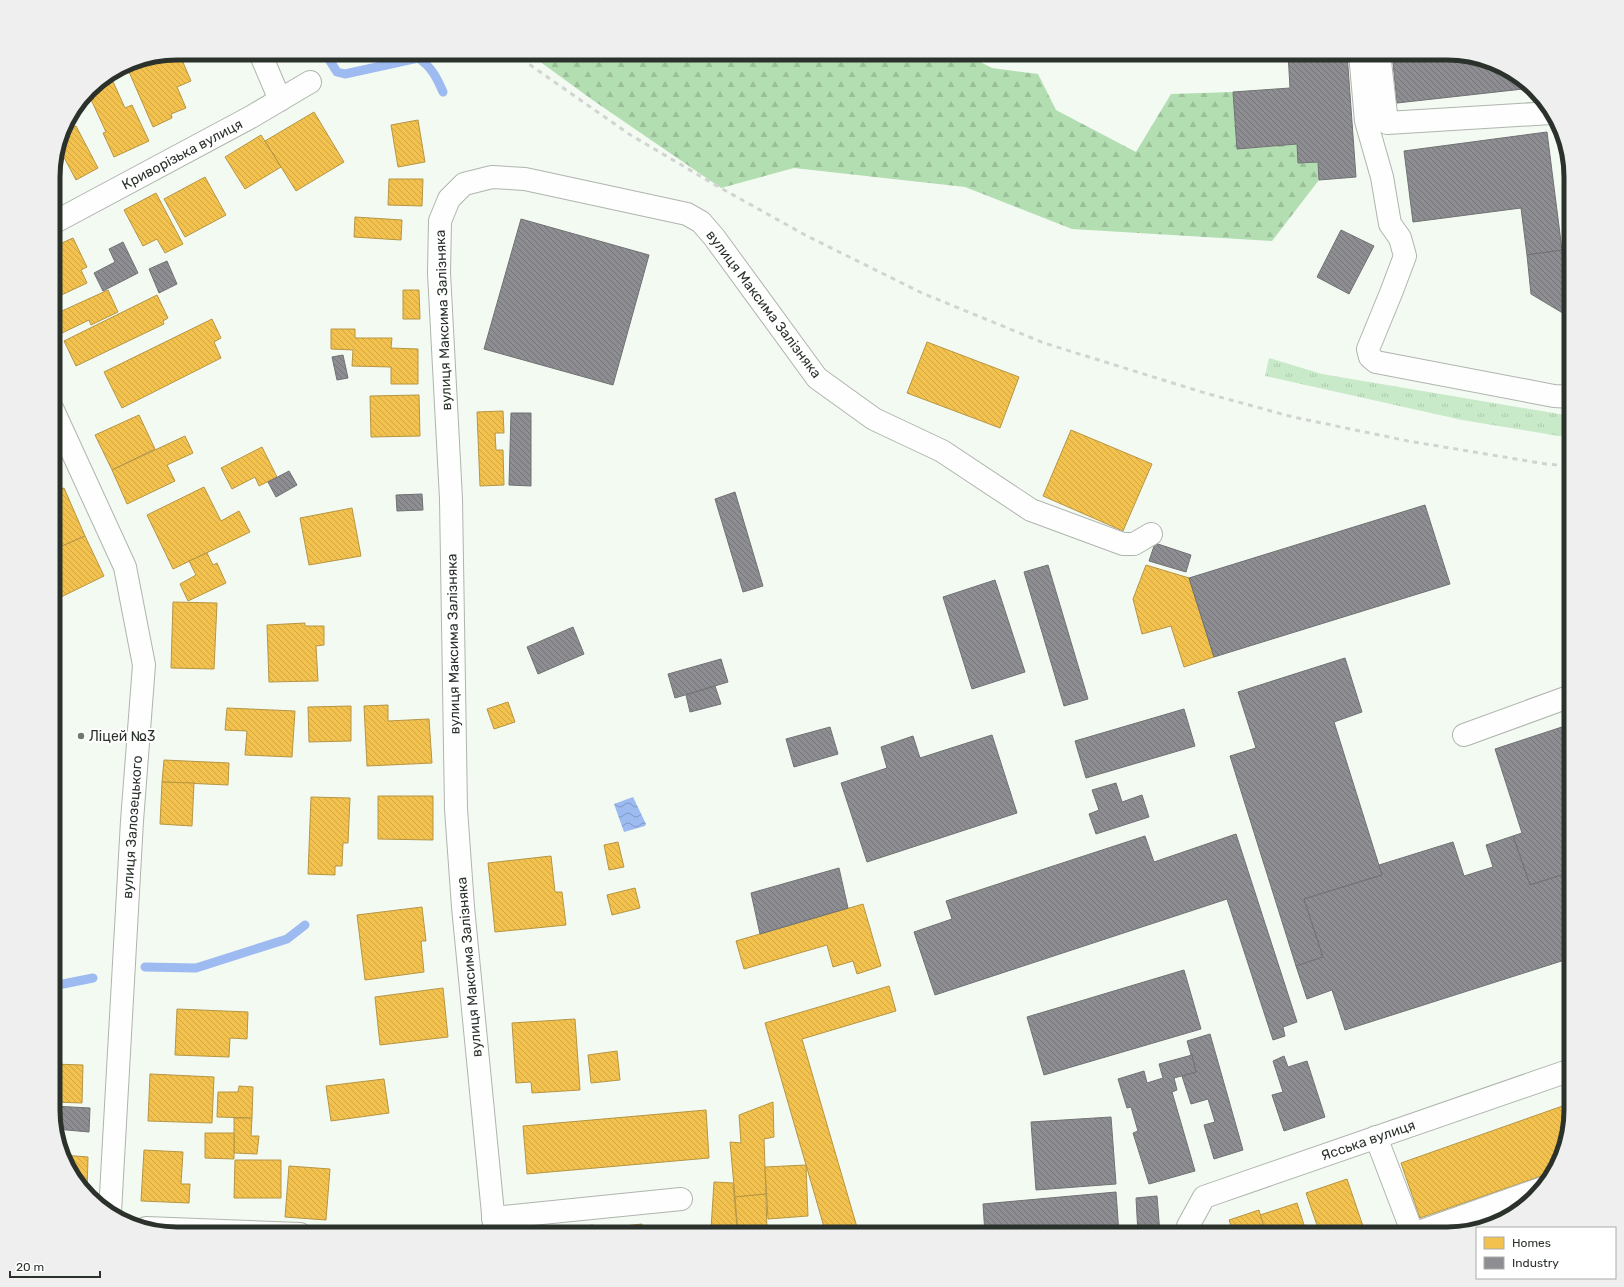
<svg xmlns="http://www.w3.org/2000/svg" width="1624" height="1287" viewBox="0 0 1624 1287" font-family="Rubik,sans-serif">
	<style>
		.grass { fill: url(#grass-tufts) }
		.forest { fill: url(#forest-firs) }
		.water { fill: url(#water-waves) }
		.homes { fill: url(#homes-back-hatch); stroke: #b69644 }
		.industry { fill: url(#industry-back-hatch); stroke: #707273 }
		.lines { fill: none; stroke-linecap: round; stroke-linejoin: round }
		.stream { stroke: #9dbaf1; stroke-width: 9 }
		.minor-casing { stroke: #afb5ae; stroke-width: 24 }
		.minor { stroke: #fdfefd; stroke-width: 22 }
		.rail { stroke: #d1d4d1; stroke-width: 3; stroke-dasharray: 5 5; stroke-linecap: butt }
		.poi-dot { fill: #717871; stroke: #fff; stroke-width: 1.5 }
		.labels { text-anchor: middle; stroke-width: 4; stroke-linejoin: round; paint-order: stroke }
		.street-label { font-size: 14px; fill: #2b322b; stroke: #fff }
		.poi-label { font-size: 14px; fill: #2b322b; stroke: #fff; text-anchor: start }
		.rim { fill: none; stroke: #2b322b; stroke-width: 5 }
	</style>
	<defs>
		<pattern id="grass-tufts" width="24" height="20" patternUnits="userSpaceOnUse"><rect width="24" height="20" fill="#c9eac8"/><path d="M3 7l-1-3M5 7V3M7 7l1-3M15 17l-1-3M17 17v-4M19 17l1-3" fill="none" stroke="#adc9ac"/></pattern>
		<pattern id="forest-firs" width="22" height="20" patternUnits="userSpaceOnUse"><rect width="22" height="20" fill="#b3deb2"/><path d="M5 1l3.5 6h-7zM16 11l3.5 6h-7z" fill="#9abf99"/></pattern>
		<pattern id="water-waves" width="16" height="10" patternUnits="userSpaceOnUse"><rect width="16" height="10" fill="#9dbaf1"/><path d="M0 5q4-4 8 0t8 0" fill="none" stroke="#8098c3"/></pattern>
		<pattern id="homes-back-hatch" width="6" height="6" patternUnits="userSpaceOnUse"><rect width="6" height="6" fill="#f2c14e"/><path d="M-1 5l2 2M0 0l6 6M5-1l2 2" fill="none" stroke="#d0a644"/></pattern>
		<pattern id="industry-back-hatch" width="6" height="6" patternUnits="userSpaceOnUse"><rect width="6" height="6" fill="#8d8d92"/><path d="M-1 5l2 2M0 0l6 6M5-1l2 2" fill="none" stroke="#737477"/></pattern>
	</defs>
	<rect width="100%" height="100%" fill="#f3faf2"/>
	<path class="grass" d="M1269,358L1322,374L1571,416V438L1462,420L1265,376Z"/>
	<path class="forest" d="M528,53H963L992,68L1038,74L1056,110L1136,152L1171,94L1233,92L1237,149L1297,144L1298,163L1318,162L1319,180L1272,241L1072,229L965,187L794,168L721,188L594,101Z"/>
	<path class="water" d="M633,797L646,824L645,826L624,832L614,804Z"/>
	<g class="homes">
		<path d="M179,53L191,81L177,87L186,108L171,114L172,118L153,127L126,65L130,62Z"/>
		<path d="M110,75L125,108L132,105L149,141L114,157L103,133L106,132L88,93L95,84Z"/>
		<path d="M314,112L344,162L296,191L265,141Z"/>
		<path d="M418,120L425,162L398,167L391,125Z"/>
		<path d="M76,126L98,168L76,180L59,148L63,132Z"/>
		<path d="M261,135L281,167L245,189L225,157Z"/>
		<path d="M205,177L226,215L185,237L164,199Z"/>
		<path d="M389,179H423L422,206L388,205Z"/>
		<path d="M156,193L183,244L165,253L157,239L143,246L124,210Z"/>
		<path d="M355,217L402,220L401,240L354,237Z"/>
		<path d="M73,238L87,267L81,270L87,283L53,299V247Z"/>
		<path d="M108,290L118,312L91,325L89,320L58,335L53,325V315Z"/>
		<path d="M403,290H419L420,319H403Z"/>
		<path d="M157,295L168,318L163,321L164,324L76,366L64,341Z"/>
		<path d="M212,319L221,338L214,342L221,358L122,408L104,372Z"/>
		<path d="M331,329H355V338H392L391,348L418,349V384H391V367L352,366L353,350L331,349Z"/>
		<path d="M927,342L1019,377L1000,428L907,393Z"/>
		<path d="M419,395L420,436L371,437L370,396Z"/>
		<path d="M503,411L504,433H495L496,450H503L504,485L480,486L477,412Z"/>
		<path d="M139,415L155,449L112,470L95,435Z"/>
		<path d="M1071,430L1152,464L1123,531L1043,496Z"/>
		<path d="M185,436L193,453L167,465L175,481L127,504L112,470Z"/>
		<path d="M262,447L277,477L259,486L255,477L232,489L221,468Z"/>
		<path d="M204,487L221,521L239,511L250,532L173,569L147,515Z"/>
		<path d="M64,488L85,536L53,550V492Z"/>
		<path d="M352,508L361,556L309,565L300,518Z"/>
		<path d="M85,536L104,576L59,598L53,585V550Z"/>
		<path d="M207,553L213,565L217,563L226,583L188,601L180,584L196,575L189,561Z"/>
		<path d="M1146,565L1189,578L1214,657L1184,667L1171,626L1142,634L1133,599Z"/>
		<path d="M173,602L217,603L214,669L171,668Z"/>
		<path d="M305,623V626H324V645L316,646L318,681L269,682L267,625Z"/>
		<path d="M508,702L515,722L494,729L487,709Z"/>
		<path d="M388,705V721L429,719L432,763L367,766L364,706Z"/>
		<path d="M351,706V741L309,742L308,707Z"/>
		<path d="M227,708L295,711L292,757L245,755L247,731L225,730Z"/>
		<path d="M164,760L229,763L228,785L162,782Z"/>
		<path d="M162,782L194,783L192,826L160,824Z"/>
		<path d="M378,796H433V840L378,839Z"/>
		<path d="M311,797L350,798L348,843H343L342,866H335V875L308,874Z"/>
		<path d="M618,842L624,867L609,870L604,845Z"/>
		<path d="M551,856L555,892H562L566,925L495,932L488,863Z"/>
		<path d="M635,888L640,908L612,915L607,895Z"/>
		<path d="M863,904L881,966L857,974L853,961L833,967L827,945L744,969L736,941Z"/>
		<path d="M422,907L426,941H421L424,972L365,980L357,915Z"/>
		<path d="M889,986L896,1011L802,1039L859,1234H826L765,1023Z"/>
		<path d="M443,988L448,1037L380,1045L375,997Z"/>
		<path d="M177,1009L248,1012L247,1039L230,1038L229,1057L175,1055Z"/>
		<path d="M575,1019L580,1090L532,1093L531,1082L516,1083L512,1023Z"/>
		<path d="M617,1051L620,1080L591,1083L588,1055Z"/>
		<path d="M53,1064L83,1065L82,1103L53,1102Z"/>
		<path d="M150,1074L214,1077L212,1123L148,1121Z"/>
		<path d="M384,1079L389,1113L331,1121L326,1086Z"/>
		<path d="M239,1086L253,1087L252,1118L217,1117L218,1092H238Z"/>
		<path d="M773,1102L774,1137L764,1139L766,1194L735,1197L730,1142L741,1143L739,1115Z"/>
		<path d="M1571,1103V1111L1562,1157L1553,1172L1420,1218L1401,1163Z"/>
		<path d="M706,1110L709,1158L527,1174L523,1126Z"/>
		<path d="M234,1118H252L251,1136H259L257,1154L234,1153Z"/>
		<path d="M205,1133H234V1159L205,1158Z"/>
		<path d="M144,1150L183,1152L181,1184H190L189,1203L141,1201Z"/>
		<path d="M63,1155L88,1157L87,1192L66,1165Z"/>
		<path d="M235,1160H281V1198H234Z"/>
		<path d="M806,1165L808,1216L768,1219L765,1167Z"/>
		<path d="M289,1166L330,1169L326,1220L285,1217Z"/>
		<path d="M1347,1179L1365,1232L1360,1234H1320L1306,1193Z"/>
		<path d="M714,1182L733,1183L737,1226L711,1229Z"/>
		<path d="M766,1194L767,1234H738L735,1197Z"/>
		<path d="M1297,1203L1306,1231L1296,1234H1266L1260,1215Z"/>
		<path d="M1259,1210L1266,1234H1234L1229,1220Z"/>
		<path d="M642,1224L643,1234H606V1228Z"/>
		<path d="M593,1225L594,1234H538V1231Z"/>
	</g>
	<g class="industry">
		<path d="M276,53H293L279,60Z"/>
		<path d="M1288,53H1347L1356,177L1319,180L1318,162L1298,163L1297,144L1237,149L1233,92L1290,88Z"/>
		<path d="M1392,53H1448L1487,60L1529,84L1532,88L1397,103Z"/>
		<path d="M1547,132L1562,250L1527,255L1521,208L1413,222L1404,151Z"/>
		<path d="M521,219L649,255L613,385L484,349Z"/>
		<path d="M1341,230L1374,246L1349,294L1317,277Z"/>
		<path d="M123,242L138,273L103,291L94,273L115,262L109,249Z"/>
		<path d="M1562,250H1571V318L1531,294L1527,255Z"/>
		<path d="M167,261L177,284L159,293L149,269Z"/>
		<path d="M343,355L348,378L337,380L332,357Z"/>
		<path d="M511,413H531V486L509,485Z"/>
		<path d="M289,471L297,485L276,497L268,482Z"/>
		<path d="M735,492L763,586L743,592L715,499Z"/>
		<path d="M422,494L423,510L397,511L396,495Z"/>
		<path d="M1425,505L1450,584L1214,657L1189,578Z"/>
		<path d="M1155,543L1191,555L1186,572L1149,561Z"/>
		<path d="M1048,565L1088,699L1064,706L1024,572Z"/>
		<path d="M995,580L1025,672L972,689L943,597Z"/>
		<path d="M573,627L584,654L538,674L527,647Z"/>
		<path d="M1345,658L1362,712L1334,722L1382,875L1304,899L1323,957L1296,966L1230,756L1256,748L1238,692Z"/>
		<path d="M721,659L728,682L675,698L668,674Z"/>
		<path d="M715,686L721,704L690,712L686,695Z"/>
		<path d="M1184,709L1195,746L1086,778L1075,741Z"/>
		<path d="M1571,724V872L1530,885L1513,836L1522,833L1495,749Z"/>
		<path d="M830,727L838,754L794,767L786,739Z"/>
		<path d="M992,735L1017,813L867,862L841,783L887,768L881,747L913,736L920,758Z"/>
		<path d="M1116,783L1122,802L1142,795L1149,817L1096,834L1089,814L1099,810L1092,790Z"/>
		<path d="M1236,834L1297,1022L1283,1027L1285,1036L1273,1040L1227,899L935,995L914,932L952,919L946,901L1145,836L1154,862Z"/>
		<path d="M1513,836L1530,885L1571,872V958L1345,1030L1332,990L1307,999L1296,966L1323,957L1304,899L1382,875L1379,865L1453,842L1464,876L1493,867L1486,845Z"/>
		<path d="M839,868L848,908L760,934L751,893Z"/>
		<path d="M1184,970L1201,1029L1044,1075L1027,1017Z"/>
		<path d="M1210,1034L1243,1150L1214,1159L1204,1125L1215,1122L1208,1099L1191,1104L1182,1076L1196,1072L1187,1041Z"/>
		<path d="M1192,1055L1196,1072L1174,1078L1177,1090L1172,1092L1195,1171L1149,1184L1133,1133L1138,1131L1131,1107L1127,1108L1118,1079L1144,1071L1147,1083L1163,1078L1159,1064Z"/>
		<path d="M1284,1056L1288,1067L1307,1061L1325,1117L1284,1131L1272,1095L1283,1092L1273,1061Z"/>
		<path d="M53,1106L90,1108L89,1132L56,1129L53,1118Z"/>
		<path d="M1111,1117L1116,1184L1036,1190L1031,1122Z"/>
		<path d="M1116,1192L1119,1234H985L983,1204Z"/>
		<path d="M1157,1196L1160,1234H1138L1136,1198Z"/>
	</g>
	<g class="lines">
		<g class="stream">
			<path d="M329,53L330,61L337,72L345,74L418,58C431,66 437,78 443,92"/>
			<path d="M145,967L196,968L287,939L305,925"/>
			<path d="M53,986L93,978"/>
		</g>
		<defs>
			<g id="minor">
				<path d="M260,53L280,100"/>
				<path d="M1360,53L1366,121L1382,177L1390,224L1400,238L1405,256L1391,293L1368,349L1370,357L1376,362L1554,396L1571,397"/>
				<path d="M1379,53L1387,123L1551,113"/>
				<path d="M53,223L251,117L310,82"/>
				<path d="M53,410L125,567L144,665L132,821L110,1212"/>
				<path d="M1464,735L1571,696"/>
				<path d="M1376,1137L1413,1234L1543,1188"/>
				<path d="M493,1218L681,1199"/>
				<path d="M146,1228L300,1234"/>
				<path d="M495,1234L463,907L456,809L451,499L439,273L440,221L449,199L464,184L492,177L525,179L687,214L701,222L714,237L817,378L874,419L942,451L1031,510L1123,544H1134L1151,534"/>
				<path d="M1187,1234L1188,1226L1204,1197L1571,1070"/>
			</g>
		</defs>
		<use href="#minor" class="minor-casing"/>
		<use href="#minor" class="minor"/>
		<path class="rail" d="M513,53L629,134L717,186L807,236L922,293L1044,343L1205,393L1293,417L1408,441L1546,464L1571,466"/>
	</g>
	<circle class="poi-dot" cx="81" cy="736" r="4"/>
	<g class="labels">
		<g class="street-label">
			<text transform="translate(182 154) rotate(-28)" y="5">Криворізька вулиця</text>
			<text transform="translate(764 304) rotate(53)" y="5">вулиця Максима Залізняка</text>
			<text transform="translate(443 320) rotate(-92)" y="5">вулиця Максима Залізняка</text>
			<text transform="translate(453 644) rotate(-91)" y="5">вулиця Максима Залізняка</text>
			<text transform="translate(132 827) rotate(-86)" y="5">вулиця Залозецького</text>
			<text transform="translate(469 967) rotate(-95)" y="5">вулиця Максима Залізняка</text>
			<text transform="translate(1368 1140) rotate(-19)" y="5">Ясська вулиця</text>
		</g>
		<g class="poi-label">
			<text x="89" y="741">Ліцей №3</text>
		</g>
	</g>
	<path d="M0 0H1624V1287H0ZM177 60H1447A117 117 0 0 1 1564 177V1110A117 117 0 0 1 1447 1227H177A117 117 0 0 1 60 1110V177A117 117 0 0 1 177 60Z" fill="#eeefee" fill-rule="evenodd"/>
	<path class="rim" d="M177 60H1447A117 117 0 0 1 1564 177V1110A117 117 0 0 1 1447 1227H177A117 117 0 0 1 60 1110V177A117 117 0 0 1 177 60Z"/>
	<rect x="1476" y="1227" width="140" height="52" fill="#ffffff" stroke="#aaadaa"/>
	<rect x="1484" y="1237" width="20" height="12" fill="#f2c14e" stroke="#aaadaa"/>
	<text x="1512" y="1247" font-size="12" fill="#2b322b">Homes</text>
	<rect x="1484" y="1257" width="20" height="12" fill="#8d8d92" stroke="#aaadaa"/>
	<text x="1512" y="1267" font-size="12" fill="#2b322b">Industry</text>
	<path d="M10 1271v6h90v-6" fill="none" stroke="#2b322b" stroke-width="2"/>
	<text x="16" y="1271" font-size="12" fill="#2b322b" stroke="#ffffff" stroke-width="3" paint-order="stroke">20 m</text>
</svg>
